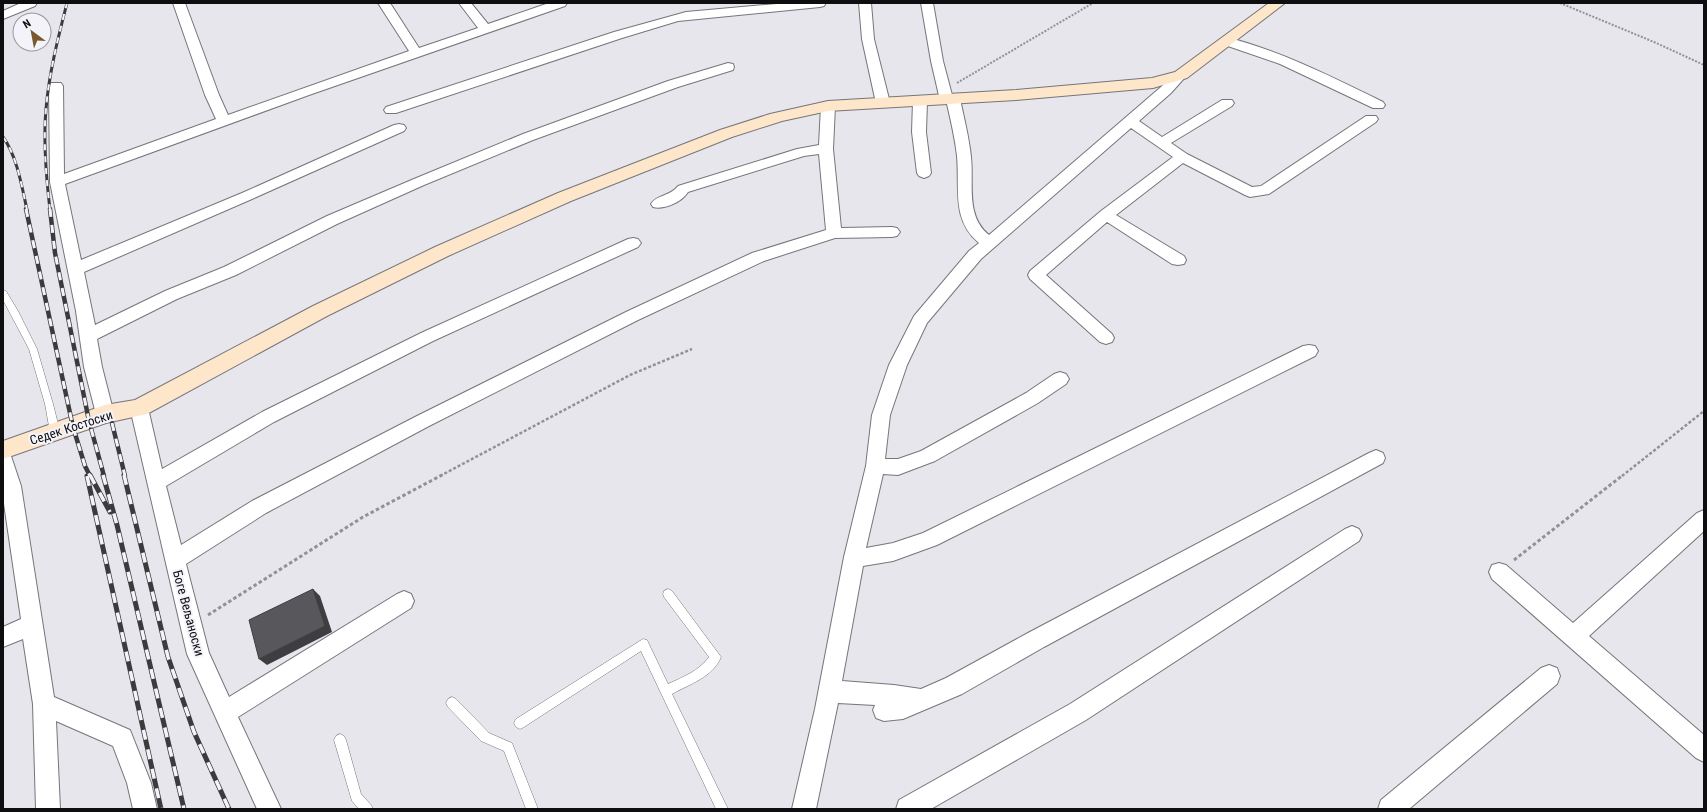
<svg xmlns="http://www.w3.org/2000/svg" width="1707" height="812" viewBox="0 0 1707 812" font-family="'Roboto Condensed',sans-serif">
	<style>
		.lines { fill: none; stroke-linecap: round; stroke-linejoin: round }
		.lane-casing { stroke: #75757a; stroke-width: 1 }
		.street-casing { stroke: #75757a; stroke-width: 2 }
		.secondary-casing { stroke: #75757a; stroke-width: 2 }
		.path-far2 { stroke: #929196; stroke-width: 2; stroke-dasharray: 2 1.5; stroke-linecap: butt }
		.path-far1 { stroke: #929196; stroke-width: 2.5; stroke-dasharray: 3 2; stroke-linecap: butt }
		.path { stroke: #929196; stroke-width: 3; stroke-dasharray: 3.5 2.5; stroke-linecap: butt }
		.lane { fill: #fff; fill-rule: evenodd }
		.street { fill: #fff; fill-rule: evenodd }
		.secondary { fill: #fde6c9; fill-rule: evenodd }
		.rail-far2-casing { stroke: #3b3a3c; stroke-width: 3 }
		.rail-far1-casing { stroke: #3b3a3c; stroke-width: 4.5 }
		.rail-casing { stroke: #3b3a3c; stroke-width: 5 }
		.rail-far2 { stroke: #f4f3f9; stroke-width: 2; stroke-dasharray: 6; stroke-linecap: butt }
		.rail-far1 { stroke: #f4f3f9; stroke-width: 3; stroke-dasharray: 8; stroke-linecap: butt }
		.rail { stroke: #f4f3f9; stroke-width: 3.5; stroke-dasharray: 10; stroke-linecap: butt }
		.shaded-wall { fill: #3e3e40 }
		.building { fill: #58585c; stroke: #3e3e40 }
		.labels { text-anchor: middle; stroke-width: 4; stroke-linejoin: round; paint-order: stroke }
		.street-label { font-size: 13px; fill: #0e0d0f; stroke: #f4f3f9 }
	</style>
	<rect width="100%" height="100%" fill="#e7e6ec"/>
	<g class="lines">
		<defs>
			<g id="lane">
				<path d="M3,290L6,291L18,311L37,349L53,404L60,432L58,435H52L50,432L45,404L29,349L3,300Z"/>
				<path d="M668,589L672,591L721,657C713,677 690,684 672,694L728,809H716L641,651L524,727L520,729L516,727L514,723L516,719L643,639L647,640L668,684C683,677 699,671 709,657L664,597L663,594L664,591Z"/>
				<path d="M452,697L456,699L489,733L512,743L538,809H526L504,751L481,741L448,707L446,703L448,699Z"/>
				<path d="M340,734L344,736L346,740L361,794L371,805L373,809H359L352,801L334,740L336,736Z"/>
			</g>
			<g id="street">
				<path d="M21,3H37L35,6L3,19V11Z"/>
				<path d="M173,3H185L219,95L228,115L409,51L378,3H390L419,48L478,28L459,3H471L488,24L549,3H567L565,6L309,95L65,184L81,260L242,193L394,125L399,124L404,125L406,128L404,131L252,199L84,272L95,325L165,291L224,267L327,216L414,179L523,134L668,81L728,63L733,64L734,67L733,70L678,87L533,140L424,185L337,224L236,275L177,299L97,339L102,367L114,414L111,419L105,421L99,419L96,414L84,367L76,311L50,182L49,86L51,83H61L63,86L64,174L216,119L205,95Z"/>
				<path d="M788,3H826L824,6L820,7L678,21L622,38L396,113H386L384,110L386,107L614,32L686,12Z"/>
				<path d="M859,3H871L874,39L890,103L888,106H878L876,103L862,39Z"/>
				<path d="M921,3H933L943,61L952,95L958,96L960,99C964,118 969,137 971,157C974,183 965,216 989,235L1161,87L1176,72H1186L1187,75L1171,93L1139,121L1162,137L1222,100H1232L1234,103L1232,106L1171,143L1187,154L1252,187L1261,186L1366,116H1376L1378,119L1376,122L1269,194L1250,197L1245,195L1183,163L1116,215L1184,256L1186,260L1184,264L1178,265L1172,264L1107,222L1046,275L1112,334L1114,338L1112,342L1106,344L1100,342L1030,279L1028,275L1030,271L1101,211L1173,157L1131,128L981,259L927,323L907,365L890,415L885,459H898L921,451L1026,393L1054,374L1060,372L1066,374L1069,379L1066,384L1038,403L935,461L898,475L883,474L866,548L893,543L923,533L1303,346L1309,345L1315,346L1318,351L1315,356L937,545L893,561L863,566L842,681L894,685L921,689L946,678L1028,633L1369,453L1376,450L1383,453L1385,458L1383,463L1044,647L962,694L903,719L884,721L876,718L873,710L875,705L838,703L816,809H792L815,709L844,557L866,466L872,415L889,365L914,316L969,251L979,243C951,220 960,188 957,156C955,139 951,121 947,104L942,103L940,100L931,61Z"/>
				<path d="M1226,37C1281,51 1332,77 1383,102L1385,105L1383,108H1373L1280,64L1222,44L1220,41L1222,38Z"/>
				<path d="M920,97L925,98L927,101L926,132L931,173L929,176L924,178L919,176L917,173L912,132L913,101L915,98Z"/>
				<path d="M828,102L833,103L835,106L833,149L841,228L892,227L897,228L900,232L897,236L892,237L835,238L764,261L638,320L429,426L266,513L186,564L209,653L229,697L397,594L404,591L411,594L414,601L411,608L238,717L281,809H257L187,654L130,408L133,403L139,401L145,403L148,408L162,469L262,412L421,333L628,239L633,238L638,239L641,243L638,247L433,341L274,422L166,486L181,545L252,501L417,416L626,312L752,253L826,230L819,154L804,156L688,192C682,202 664,210 653,207L651,204C656,195 671,196 678,186L797,149L819,145L821,106L823,103Z"/>
				<path d="M3,450L10,453L21,486L54,697L130,730L151,783L157,809H133L127,783L113,746L56,721L60,809H36L33,704L23,639L3,647V627L21,619L3,497Z"/>
				<path d="M1704,510V531L1589,636L1704,735V762L1696,758L1492,579L1489,572L1492,565L1499,563L1506,565L1573,623L1697,513Z"/>
				<path d="M1352,526L1359,529L1362,535L1359,541L1086,720L931,809H896L899,800L1070,704L1345,529Z"/>
				<path d="M1549,665L1557,668L1560,676L1557,684L1409,809H1378L1381,800L1541,668Z"/>
			</g>
			<path id="secondary" d="M1269,3H1285L1187,78L1153,88L1016,100L828,111L782,121L732,137L571,201L448,256L327,316L147,414L106,423L3,459V441L105,405L135,400L313,306L435,247L558,193L720,130L770,114L828,101L1016,90L1152,78L1175,72Z"/>
		</defs>
		<use href="#lane" class="lane-casing"/>
		<use href="#street" class="street-casing"/>
		<use href="#secondary" class="secondary-casing"/>
		<g class="path-far2">
			<path d="M1560,3L1654,42L1704,65"/>
			<path d="M957,83L1093,3"/>
		</g>
		<g class="path-far1">
			<path d="M440,476L630,375L692,349"/>
			<path d="M1622,476L1704,411"/>
		</g>
		<g class="path">
			<path d="M1514,560L1623,475"/>
			<path d="M208,615L363,517L442,475"/>
		</g>
		<use href="#lane" class="lane"/>
		<use href="#street" class="street"/>
		<use href="#secondary" class="secondary"/>
		<defs>
			<g id="rail-far2">
				<path d="M3,137C17,156 22,187 27,210"/>
				<path d="M50,210C46,176 43,142 46,109C49,73 58,38 67,3"/>
			</g>
			<g id="rail-far1">
				<path d="M26,209L73,427L85,466L90,476"/>
				<path d="M50,209L55,253L89,421L104,476"/>
				<path d="M112,423L125,476"/>
			</g>
			<g id="rail">
				<path d="M90,475L110,512"/>
				<path d="M103,475L117,525L184,809"/>
				<path d="M124,475L168,657L194,732L229,809"/>
				<path d="M87,476L161,809"/>
			</g>
		</defs>
		<use href="#rail-far2" class="rail-far2-casing"/>
		<use href="#rail-far1" class="rail-far1-casing"/>
		<use href="#rail" class="rail-casing"/>
		<use href="#rail-far2" class="rail-far2"/>
		<use href="#rail-far1" class="rail-far1"/>
		<use href="#rail" class="rail"/>
	</g>
	<path class="shaded-wall" d="M313,589L320,596L332,632L267,665L259,659Z"/>
	<path class="building" d="M313,589L325,626L259,659L249,620Z"/>
	<g class="labels">
		<g class="street-label">
			<text transform="translate(71 427) rotate(-18)" y="5">Седек Костоски</text>
			<text transform="translate(189 613) rotate(75)" y="5">Боге Вељаноски</text>
		</g>
	</g>
	<rect width="1707" height="812" fill="none" stroke="#0e0d0f" stroke-width="8"/>
	<g transform="translate(32 32) rotate(328)"><circle r="19" fill="#f4f3f9" stroke="#98979b"/>
	<path d="M0-3L7 15L0 10L-7 15Z" fill="#79582f"/>
	<text y="-6" font-size="11" font-weight="bold" text-anchor="middle" fill="#0e0d0f">N</text>
	</g>
</svg>
